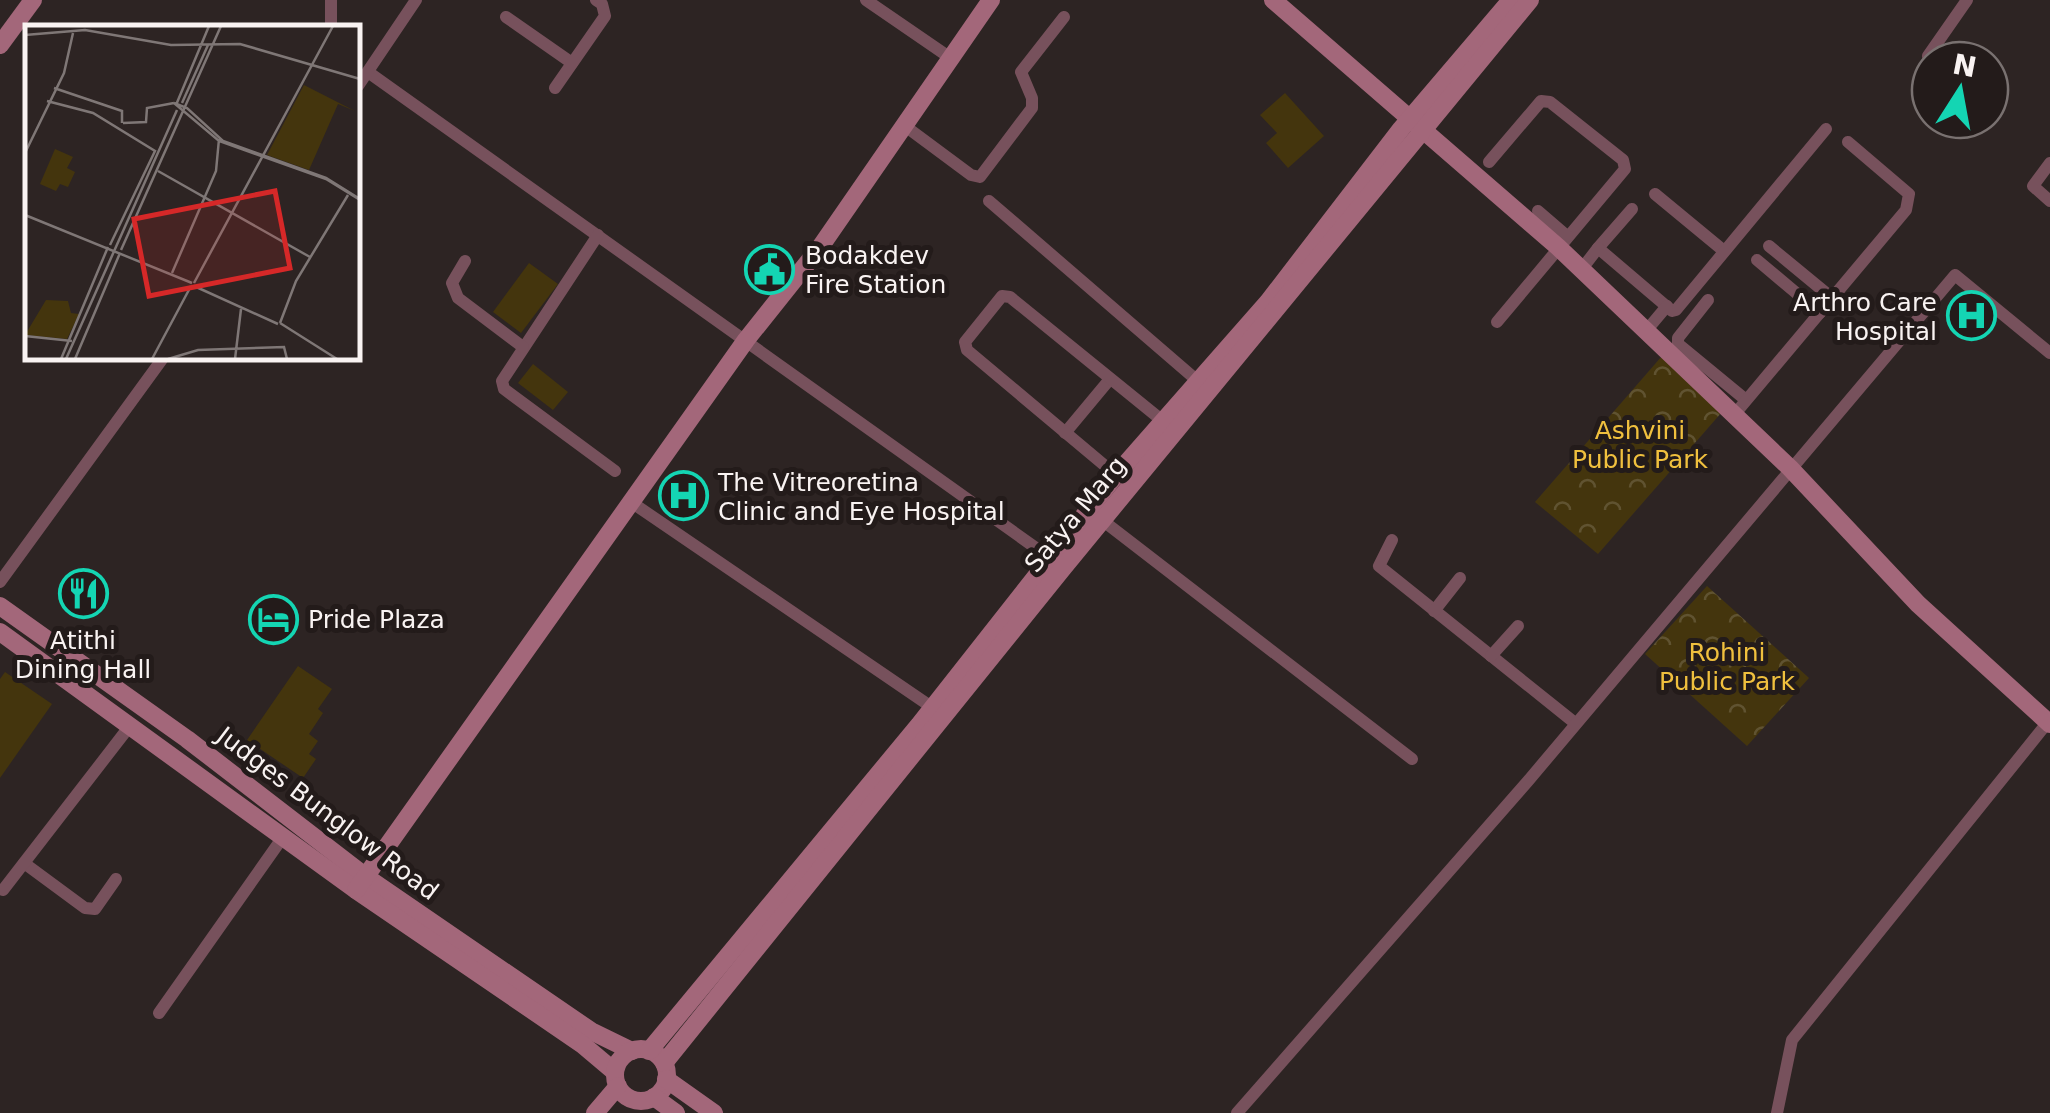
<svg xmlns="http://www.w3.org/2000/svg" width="2050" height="1113" viewBox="0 0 2050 1113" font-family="'DejaVu Sans',sans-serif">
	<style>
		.grass { fill: #44350d }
		.park { fill: url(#park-crowns) }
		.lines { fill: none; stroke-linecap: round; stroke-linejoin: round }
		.street { stroke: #77515c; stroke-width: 12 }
		.secondary { stroke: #a3677a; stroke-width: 18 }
		.labels { text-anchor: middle; stroke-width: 10; stroke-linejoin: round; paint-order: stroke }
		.poi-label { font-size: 25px; fill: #f9f3f2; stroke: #231b1a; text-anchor: start }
		.park-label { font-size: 25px; fill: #f0c03e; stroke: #231b1a }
		.street-label { font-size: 25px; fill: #f9f3f2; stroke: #231b1a }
		.inset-road { fill: none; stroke: #7f7776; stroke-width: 2.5 }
		.view { fill: #d62828; fill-opacity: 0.15; stroke: #d62828; stroke-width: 5 }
		.inset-edge { fill: none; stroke: #f9f3f2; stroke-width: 5 }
	</style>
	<defs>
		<pattern id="park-crowns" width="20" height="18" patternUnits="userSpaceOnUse" patternTransform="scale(2.5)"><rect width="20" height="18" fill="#44350d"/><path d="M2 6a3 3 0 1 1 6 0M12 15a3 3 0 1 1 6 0" fill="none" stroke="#605331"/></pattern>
	</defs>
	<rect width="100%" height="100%" fill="#2d2423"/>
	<g class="grass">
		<path d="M1285,93L1324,136L1288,168L1266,143L1277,133L1260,115Z"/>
		<path d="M529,263L558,284L521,333L493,312Z"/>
		<path d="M533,364L568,392L553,410L518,383Z"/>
		<path d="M298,666L332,689L318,709L323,713L309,734L318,741L309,754L316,759L303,778L247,740Z"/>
		<path d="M5,672L52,704L0,778V679Z"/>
	</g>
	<g class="park">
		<path d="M1662,356L1722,412L1598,554L1535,502Z"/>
		<path d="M1707,586L1809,678L1747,746L1645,654Z"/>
	</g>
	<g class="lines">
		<g class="street">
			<path d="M866,0L949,57"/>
			<path d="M506,17L572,63"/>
			<path d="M331,28V0"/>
			<path d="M368,72L1057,563"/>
			<path d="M1930,72L1928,56L1967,0"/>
			<path d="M358,86L416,0"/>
			<path d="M555,88L605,16L602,4L596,0"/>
			<path d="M905,126L971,175L980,177L1032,108V98L1021,72L1064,17"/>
			<path d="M1489,162L1541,101L1550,102L1623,160L1625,169L1497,322"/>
			<path d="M2050,163L2033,186L2050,201"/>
			<path d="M1655,194L1724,251"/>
			<path d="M989,201L1200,383"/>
			<path d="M1538,211L1567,236"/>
			<path d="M598,235L502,381L504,389L615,471"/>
			<path d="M1769,246L1832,298"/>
			<path d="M1598,248L1632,209"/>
			<path d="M1757,260L1820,313"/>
			<path d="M465,261L452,283L458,298L523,347"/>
			<path d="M1581,270L1598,248L1672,311L1676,310L1826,129"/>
			<path d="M1708,300L1678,338V344L1746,400"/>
			<path d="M1646,331L1667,306"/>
			<path d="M1734,415L1906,210L1909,194L1848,142"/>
			<path d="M1065,433L1110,379"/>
			<path d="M1116,475L967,350L965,342L1002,296L1010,297L1164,422"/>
			<path d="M631,502L933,708"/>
			<path d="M1102,520L1412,759"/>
			<path d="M1392,540L1379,566L1575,723"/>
			<path d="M0,582L163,358"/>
			<path d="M1434,611L1460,578"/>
			<path d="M1491,656L1518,626"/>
			<path d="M24,863L85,908L95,909L116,879"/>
			<path d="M3,890L129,727"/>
			<path d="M159,1013L283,837"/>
			<path d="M1237,1113L1528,781L1955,275L2050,353"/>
			<path d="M1777,1113L1792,1040L2048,722"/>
		</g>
		<g class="secondary">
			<path d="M1273,0L1558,247L1790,468L1918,604L2050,724"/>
			<path d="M0,45L33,0"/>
			<path d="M0,606L187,739L366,877L591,1031L632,1051"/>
			<path d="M0,632L356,890L583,1045L615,1072"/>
			<path d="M356,890L746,340L821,246L991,0"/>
			<circle cx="641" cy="1075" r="26"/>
			<path d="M649,1051L919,725L1116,475L1268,302L1401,129L1511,0"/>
			<path d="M664,1063L1063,568L1530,0"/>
			<path d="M666,1079L714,1113"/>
			<path d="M654,1097L676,1113"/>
			<path d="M595,1113L618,1086"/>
		</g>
	</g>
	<defs>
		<symbol id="civic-ring" viewBox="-11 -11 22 22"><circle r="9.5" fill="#231b1a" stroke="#14d5b3" stroke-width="1.5"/><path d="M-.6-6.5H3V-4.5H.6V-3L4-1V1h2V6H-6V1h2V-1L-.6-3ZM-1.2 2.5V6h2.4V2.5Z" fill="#14d5b3"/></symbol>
		<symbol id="hospital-ring" viewBox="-11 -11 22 22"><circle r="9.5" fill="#231b1a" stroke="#14d5b3" stroke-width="1.5"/><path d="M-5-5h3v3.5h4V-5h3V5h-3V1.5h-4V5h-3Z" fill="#14d5b3"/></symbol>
		<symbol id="restaurant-ring" viewBox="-11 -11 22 22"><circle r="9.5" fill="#231b1a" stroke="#14d5b3" stroke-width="1.5"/><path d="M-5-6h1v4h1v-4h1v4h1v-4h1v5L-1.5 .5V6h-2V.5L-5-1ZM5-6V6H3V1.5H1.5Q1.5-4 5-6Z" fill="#14d5b3"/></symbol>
		<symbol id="hotel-ring" viewBox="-11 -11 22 22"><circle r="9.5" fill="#231b1a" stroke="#14d5b3" stroke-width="1.5"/><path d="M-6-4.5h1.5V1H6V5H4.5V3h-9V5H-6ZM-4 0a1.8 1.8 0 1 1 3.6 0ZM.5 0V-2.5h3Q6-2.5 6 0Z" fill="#14d5b3"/></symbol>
	</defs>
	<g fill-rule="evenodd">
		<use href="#civic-ring" x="742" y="242" width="55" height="55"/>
		<use href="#hospital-ring" x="1944" y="288" width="55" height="55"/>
		<use href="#hospital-ring" x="656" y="468" width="55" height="55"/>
		<use href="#restaurant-ring" x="56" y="566" width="55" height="55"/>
		<use href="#hotel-ring" x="246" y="592" width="55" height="55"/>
	</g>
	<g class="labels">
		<g class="poi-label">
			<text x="805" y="264">Bodakdev<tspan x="805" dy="29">Fire Station</tspan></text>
			<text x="1937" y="311" text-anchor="end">Arthro Care<tspan x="1937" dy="29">Hospital</tspan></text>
			<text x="718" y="491">The Vitreoretina<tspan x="718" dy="29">Clinic and Eye Hospital</tspan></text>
			<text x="308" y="628">Pride Plaza</text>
			<text x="83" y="649" text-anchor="middle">Atithi<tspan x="83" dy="29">Dining Hall</tspan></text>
		</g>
		<g class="park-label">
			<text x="1640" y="439">Ashvini<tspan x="1640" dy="29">Public Park</tspan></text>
			<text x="1727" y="661">Rohini<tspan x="1727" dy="29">Public Park</tspan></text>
		</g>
		<g class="street-label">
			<text transform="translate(1075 514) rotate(-50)" y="9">Satya Marg</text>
			<text transform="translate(328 813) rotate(37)" y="9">Judges Bunglow Road</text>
		</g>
	</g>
	<g transform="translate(25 25)">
		<rect width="335" height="335" fill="#2d2423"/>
		<path d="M279,60L330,86L313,79L284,145L242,130ZM21,275L43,276L46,288L54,289L42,314L0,310Z" fill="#44350d"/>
		<path d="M30,124L48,132L42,143L50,147L43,162L35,159L31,166L15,159Z" fill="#44350d"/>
		<path class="inset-road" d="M0,10L60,5L146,20L215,19L335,54M29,63L97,86V98M22,76L68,88L130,126L85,220M157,78L183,20M151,80L184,1M98,98L121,97L122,83L149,78M0,128L39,48L48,8M133,146L285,232M335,174L301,153L198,116L162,83L149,78L194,116L301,154L335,175M0,190L167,258M96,225L196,1M147,248L191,146L194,114M169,258L308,1M169,261L253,299M255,298L271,256L323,170M255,298L312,334M0,311L47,316M36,334L83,222M41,334L152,85M50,334L95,228M127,334L166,261M143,334L173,325L259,322L262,334M210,334L216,284"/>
		<path class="view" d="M250,166L265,243L124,271L109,194Z"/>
		<rect width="335" height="335" class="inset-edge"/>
	</g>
	<g transform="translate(1960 90) rotate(11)"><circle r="48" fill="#231b1a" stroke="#797170" stroke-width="2.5"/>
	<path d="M0-8L18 38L0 25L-18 38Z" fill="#14d5b3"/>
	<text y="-15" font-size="28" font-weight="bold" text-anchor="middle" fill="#f9f3f2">N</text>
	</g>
</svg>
